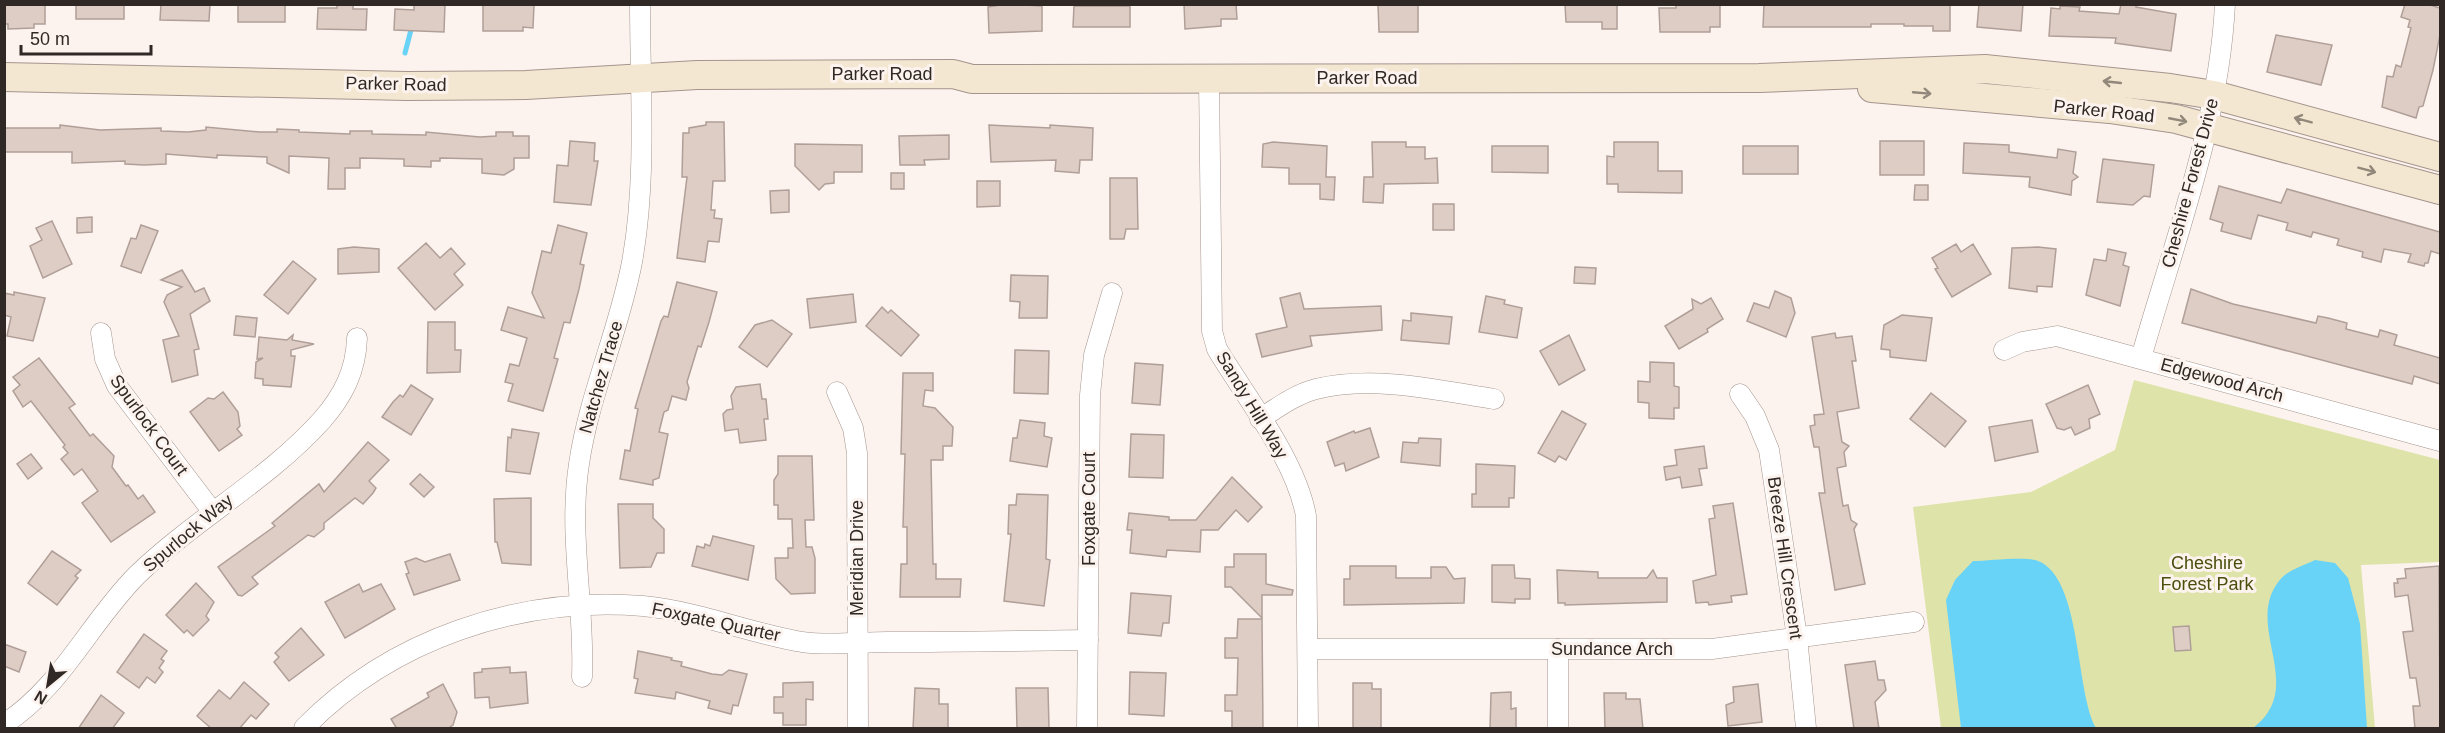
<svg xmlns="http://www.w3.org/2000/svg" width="2445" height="733" viewBox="0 0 2445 733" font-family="Arial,sans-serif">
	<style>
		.green { fill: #dde3a9 }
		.water { fill: #68d2f7 }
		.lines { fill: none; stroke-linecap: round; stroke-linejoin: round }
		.stream { stroke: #68d2f7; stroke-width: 5 }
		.building { fill: #decdc5; stroke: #af9f98; stroke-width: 1.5 }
		.street-casing { stroke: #a4948d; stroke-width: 21 }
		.secondary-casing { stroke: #a4948d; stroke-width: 30 }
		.street { stroke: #fff; stroke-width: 20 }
		.secondary { stroke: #f3e7d1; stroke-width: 28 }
		.oneway { stroke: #91887b }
		.labels { text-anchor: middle; stroke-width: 6; stroke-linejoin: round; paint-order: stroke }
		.street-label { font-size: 18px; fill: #2f2825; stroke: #fdf3ee }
		.park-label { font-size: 18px; fill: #4b4f0d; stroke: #fdf3ee }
	</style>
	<rect width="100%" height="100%" fill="#fdf3ee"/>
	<path class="green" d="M2134,380L2440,460V562L2361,565L2375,728H1941L1913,507L2031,492L2115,450Z"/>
	<g class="water">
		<path d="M2315,560L2335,563L2348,578L2360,624L2367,728H2253C2308,686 2243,627 2279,581C2287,570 2303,566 2315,560Z"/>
		<path d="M1973,561C1989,561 2025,556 2038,561C2082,578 2075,692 2096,728H1961L1946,600L1955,580Z"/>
	</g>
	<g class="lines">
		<path class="stream" d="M405,53L412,26"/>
	</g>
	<g class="building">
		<path d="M4,4H45V24H34V28L8,29V24H4Z"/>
		<rect x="76" y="4" width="48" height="15"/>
		<path d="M161,4H210L209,21L160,20Z"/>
		<rect x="238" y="4" width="47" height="18"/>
		<path d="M337,4H353V9H367L366,30L317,29L318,8H337Z"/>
		<path d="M414,4H445L444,32L394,30L395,9L414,10Z"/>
		<path d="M483,4H534L533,28L523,27V31H483Z"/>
		<path d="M1006,4L1042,6V31L989,33L988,7Z"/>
		<path d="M1184,4H1236L1237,19H1221V26L1185,29Z"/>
		<path d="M1378,4H1418V32H1379Z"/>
		<path d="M1565,4H1617V29H1602V22H1566Z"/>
		<path d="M1676,4H1720V27H1710V32H1660L1659,8H1676Z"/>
		<path d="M1764,4H1950V31H1933V26H1904V24H1871V27H1763Z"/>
		<path d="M1979,4H2023L2021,31L1977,27Z"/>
		<path d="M2121,4H2136V7L2176,14L2171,51L2115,43L2116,38L2049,36L2051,8L2060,9V6L2080,7L2079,11L2119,14Z"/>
		<path d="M2405,4H2427L2440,8V35L2433,70L2423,106L2419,107L2416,118L2382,107L2387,76L2393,77L2396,65L2401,67L2411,28L2408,27L2410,20L2401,17Z"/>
		<path d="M1074,6H1130V27H1073Z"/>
		<path d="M2276,35L2332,45L2321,85L2267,72Z"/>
		<path d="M706,122H724L725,181H713L711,210H715L714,218L722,219L719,242L708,241L705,262L677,258L687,177H682L683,133H689V128L706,125Z"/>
		<path d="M60,125L100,130L161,128V131L188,132L206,130V127L260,132H277V129L299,130V132L350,134V131H372V134L426,135V132L480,137L496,136V132H513V136H529V158H514V169L504,175L482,173V159L440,158V161H431V167L404,166V159L360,158V168H345V189H328L329,158L289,156V173L267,163V157L217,155V158L166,154V164L144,165L125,164V161L72,163V152H4V128H60Z"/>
		<path d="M989,125L1050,128V125L1093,128L1092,160H1080L1079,173L1055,171L1056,160L991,162Z"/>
		<path d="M949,135V159L924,160L925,165H900L899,136Z"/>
		<path d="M570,141L595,143L594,161H598L591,205L554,202L557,165L568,166Z"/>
		<rect x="1880" y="141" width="44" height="34"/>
		<path d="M1273,142L1327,146L1326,177H1335L1334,200L1320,199V184H1289V168L1262,167L1263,144Z"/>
		<path d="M1372,142H1406V147H1425V159L1437,158L1438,183L1384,184L1383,203L1363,202L1364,177H1373Z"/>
		<path d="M1614,142H1658V171H1682V193L1618,192V184H1607V156L1614,157Z"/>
		<path d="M1964,143L2009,145V152L2057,158L2058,149L2076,152L2073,173L2078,177L2072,181L2071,195L2029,187L2030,177L1963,173Z"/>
		<path d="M795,144L862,145V172H834V183L825,184L819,190L795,166Z"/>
		<path d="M1492,146H1548V173L1492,172Z"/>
		<rect x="1743" y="146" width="55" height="28"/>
		<path d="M2103,159L2154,165L2150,197L2144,196L2133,205L2097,202Z"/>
		<rect x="891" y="173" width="13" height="16"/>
		<path d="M1110,178H1137L1138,229H1126L1124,239H1110Z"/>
		<path d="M977,181H1000V206L977,207Z"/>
		<path d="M1915,185H1928V200H1914Z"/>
		<path d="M2219,186L2281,203L2287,189L2440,232V254L2431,251L2428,263H2425L2424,266L2408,262L2411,254L2384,249L2381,262L2362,257L2363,252L2337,245L2339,239L2313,232L2311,237L2286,230L2288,223L2258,215L2251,239L2221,231L2223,223L2210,219Z"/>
		<path d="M789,190V212L771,213L770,191Z"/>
		<rect x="1433" y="204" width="21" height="26"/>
		<path d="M92,217V232L77,233V218Z"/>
		<path d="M52,221L72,264L43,278L30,246L42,240L36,228Z"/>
		<path d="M141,225L158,231L141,273L121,266L131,238L136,239Z"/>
		<path d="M558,225L587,233L580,264L584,265L579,289L570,323L564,322L554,358L558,359L543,411L508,401L513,384L505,382L510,364L519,366L527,338L501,330L508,307L544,318L532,293L542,251L551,253Z"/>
		<path d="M426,243L440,258L451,248L465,264L454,274L463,285L435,310L398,268Z"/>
		<path d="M1956,244L1961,252L1973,244L1991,274L1952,297L1935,269L1938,268L1932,258Z"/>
		<path d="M354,247L379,249V272L338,274V249Z"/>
		<path d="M2038,247L2056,249L2052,287L2037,286V292L2009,288L2012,248Z"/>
		<path d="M2108,249L2126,253L2123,265L2129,267L2120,306L2086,295L2094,259L2106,261Z"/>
		<path d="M293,261L316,279L288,314L264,295Z"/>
		<path d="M1575,267L1596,268L1595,284L1574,283Z"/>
		<path d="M182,270L195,292L204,288L210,301L190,314L199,349L194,350L198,375L172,382L163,340L179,336L164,302L167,295L182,287L161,280Z"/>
		<path d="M1011,275L1048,276L1047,318H1019L1020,302L1010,301Z"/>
		<path d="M677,282L717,292L709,322L701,347L698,346L687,382L689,388L686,400L672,396L668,410L664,412L659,432L668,434L659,478L653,480V485L620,479L625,450L630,451L638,409L635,408L661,321L664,316L668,317Z"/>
		<path d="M2191,289L2233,304L2316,323L2318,316L2328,318L2347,323L2346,329L2378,337L2380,330L2397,335L2394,345L2440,358V384L2414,376L2412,384L2182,323Z"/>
		<path d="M1775,291L1791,298L1795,313L1786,337L1747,321L1754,303L1769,308Z"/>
		<path d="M14,292L45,298L33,341L7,336L11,317L4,315V293L14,295Z"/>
		<path d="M1300,293L1304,309L1381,306L1382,330L1310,336L1312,346L1262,357L1256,334L1287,327L1280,298Z"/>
		<path d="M853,294L856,322L810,328L807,299Z"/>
		<path d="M1486,296L1505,300L1504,304L1522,308L1517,338L1479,332Z"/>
		<path d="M1711,298L1723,319L1707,329L1708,332L1679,349L1665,326L1693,309L1692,299L1701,304Z"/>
		<path d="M882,307L888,313L891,310L919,335L901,356L866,326Z"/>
		<path d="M1411,313L1452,317L1449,344L1401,340L1403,320L1411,321Z"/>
		<path d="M1902,315L1932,318L1926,361L1890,357V350L1881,349L1884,325Z"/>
		<path d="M236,316L257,318L255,337L234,335Z"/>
		<path d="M772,320L792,334L767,367L739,347L755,325Z"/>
		<path d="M428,322H455V350H461L460,372L427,373Z"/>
		<path d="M1835,333L1836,338L1852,336L1856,361H1852L1859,408L1837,412L1842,442L1849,446L1844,452L1846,466L1837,468L1843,506L1848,505L1851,520L1857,524L1854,529L1865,584L1835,590L1819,493H1825L1819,447H1814L1810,426L1815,425L1814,415L1824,414L1812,337Z"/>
		<path d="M293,335L292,340L314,344L291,350V356H295L291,387L263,385V379L255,378L256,362L263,358L257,359L259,337L287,340Z"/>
		<path d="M1569,335L1585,370L1559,385L1540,351Z"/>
		<path d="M1015,350L1049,351L1048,394L1014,393Z"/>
		<path d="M39,358L75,404L69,408L90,436L93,434L114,456L112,467L126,486L128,485L138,499L143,495L155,512L111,542L82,503L98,491L82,469L74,475L61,459L68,453L63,447L65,445L31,401L23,407L13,391L20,385L13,377Z"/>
		<path d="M1650,362L1674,363V386L1679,387V408H1674V419L1649,418V403L1638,402V381L1650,382Z"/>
		<path d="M1135,363L1163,365L1160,405L1132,403Z"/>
		<path d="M903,373H933V391L925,390L923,406L935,408L953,427L952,446H943V460H931L933,564H936V579H961L960,597H900L901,564H907V527H903L905,454H901Z"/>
		<path d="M760,384L762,399H766L768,419H764L766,440L740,443L738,429L725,431L723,414L727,410L733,409L731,396L736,387Z"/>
		<path d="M411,385L433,399L411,435L382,417L393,402L400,395L403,397Z"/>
		<path d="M2088,385L2100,414L2089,419L2090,428L2075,435L2071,427L2064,430L2057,428L2046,404Z"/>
		<path d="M223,392L238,412L240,426L237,429L242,435L219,451L190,412L208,398L214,399Z"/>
		<path d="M1931,393L1966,421L1945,447L1910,419Z"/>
		<path d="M1562,411L1586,424L1566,460L1559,456L1555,462L1538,453Z"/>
		<path d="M1020,420L1045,423L1044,436L1052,438L1047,467L1010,461L1013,438H1017Z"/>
		<path d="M2032,420L2038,452L1995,461L1989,427Z"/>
		<path d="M1370,428L1379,457L1346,471L1344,463L1335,466L1327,442L1354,431L1355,433Z"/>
		<path d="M512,429L539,433L530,474L506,471L508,437L511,438Z"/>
		<path d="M1131,434L1164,435L1163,478L1129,477Z"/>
		<path d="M1419,438L1441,439L1440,466L1401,462L1403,442L1418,443Z"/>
		<path d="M368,442L389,460L369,481L376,488L373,493L363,504L355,498L324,523V529L314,537L308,535L252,577L258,584L242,596L238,595L218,567L275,526L272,523L319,484L324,492Z"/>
		<path d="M1704,446L1707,468L1699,469L1702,485L1682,488L1680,477L1666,480L1664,467L1677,465L1675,450Z"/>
		<path d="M31,454L42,468L28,479L17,464Z"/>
		<path d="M778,456H812L814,520H805L806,547H812L815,558V593L791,594L776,579L775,558H788V548H793L792,519H778V505H774V480L778,474Z"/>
		<path d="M1476,464L1515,466L1514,498H1509V507H1472V494H1476Z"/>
		<path d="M420,474L434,487L424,497L410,484Z"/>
		<path d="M1232,477L1262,507L1248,522L1236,510L1218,530H1201L1200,552L1167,550L1166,557L1130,553L1132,530H1127L1129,513L1169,517V520H1196Z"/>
		<path d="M1017,494L1048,495L1046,559L1050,560L1044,606L1004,601L1011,534H1008L1009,505H1016Z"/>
		<path d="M531,498V565L502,563L497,542H495L494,499Z"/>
		<path d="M1733,503L1747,594L1731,596L1732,602L1709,605L1708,602L1696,603L1693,581L1716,575L1709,519L1715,518L1713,506Z"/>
		<path d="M618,504H653V518L664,529V553H657L651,567L620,568Z"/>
		<path d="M713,536L754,546L748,580L692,566L697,546L704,548L705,544L710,546Z"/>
		<path d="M52,551L81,570L75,576L78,578L57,605L28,583Z"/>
		<path d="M450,554L460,580L414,595L406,574L409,573L405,562L416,558L425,562Z"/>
		<path d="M1234,554H1266V584L1293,590L1292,595H1262V618L1231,587H1225V567H1234Z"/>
		<path d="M1492,565H1514L1515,578L1530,579V599H1515V603L1492,602Z"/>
		<path d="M1350,566H1396V578H1431V567H1446L1454,579L1465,578L1464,603L1344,605V579H1350Z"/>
		<path d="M2439,566L2440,729H2415L2413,706H2420L2416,678H2410L2403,632L2413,631L2408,595L2395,597L2394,583H2398L2397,579L2406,578L2405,569Z"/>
		<path d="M1557,570L1598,572V578H1647L1653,570L1657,578H1667V602L1565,605V603H1558Z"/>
		<path d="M196,583L214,602L206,616L209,620L193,636L187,630L184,633L166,615Z"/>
		<path d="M359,584L363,592L381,584L395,609L345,638L325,602Z"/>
		<path d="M1131,593L1171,596L1169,623H1163L1161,636L1128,633Z"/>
		<path d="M1238,619H1262L1263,729H1232V711H1225V695H1237L1238,658H1225V638H1237Z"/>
		<path d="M2189,626L2191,650L2175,651L2173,627Z"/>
		<path d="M301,628L324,655L289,681L274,662L279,657L275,653Z"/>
		<path d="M144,634L167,651L161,659L164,661L159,668L163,672L155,683L147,677L139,688L117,672Z"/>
		<path d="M4,644L26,652L19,672L4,666Z"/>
		<path d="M638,651L672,658L671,660L682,662L681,666L712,674L722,675L729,670L747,674L738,706L733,705L731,714L708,708L710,701L676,692L675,699L635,693L638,679L634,678Z"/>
		<path d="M1875,661L1878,680H1884L1886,690L1875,702L1879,729H1854L1845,665Z"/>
		<path d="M510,667V673L526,672L528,703L490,708L489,697L475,698L474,673L482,672V669Z"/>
		<path d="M1130,672L1166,673L1164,716L1129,714Z"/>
		<path d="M244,682L269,704L256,719L251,715L239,729H212L197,716L219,690L230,699Z"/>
		<path d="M813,682V700L806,699V725H783V713H774V697H783V683Z"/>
		<path d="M1353,683H1372V689H1381V729H1353Z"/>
		<path d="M443,684L457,712L453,725L447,729H397L391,719L429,697L427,693Z"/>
		<path d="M1758,684L1762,722L1728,726L1726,705L1734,702L1733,687Z"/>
		<path d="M915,688L939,689V704H948V729H913Z"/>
		<path d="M1016,688H1048L1049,728L1017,729Z"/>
		<path d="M1511,692V709L1516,708V729H1490L1491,693Z"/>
		<path d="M1604,693H1626V699H1640L1643,729H1605Z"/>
		<path d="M101,695L124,713L112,729H78Z"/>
	</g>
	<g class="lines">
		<defs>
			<g id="street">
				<path d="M1209,79L1212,331L1217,349C1247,399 1296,460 1306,516L1308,728"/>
				<path d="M101,333L105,359L117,386L212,511"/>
				<path d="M2004,350L2022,342L2057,336L2440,441"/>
				<path d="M2141,358C2174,242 2219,125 2225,4"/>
				<path d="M837,392L853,428L857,453L858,728"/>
				<path d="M1740,394L1755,416L1769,450L1797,637L1806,728"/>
				<path d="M1260,419C1277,408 1296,394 1316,389C1374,375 1437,390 1494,399"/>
				<path d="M1308,649H1712L1914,622"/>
				<path d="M582,677C585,606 568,535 579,464C589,395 619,331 632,262C647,180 640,88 640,4"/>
				<path d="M4,724C61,688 90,622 137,575C195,519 268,480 322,420C343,396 356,371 357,338"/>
				<path d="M304,728C391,639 519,596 643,606C697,611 749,633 802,642C830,646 861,642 888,642C955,642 1022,641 1088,640"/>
				<path d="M1087,728L1090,395L1094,355L1112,293"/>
				<path d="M1558,728V649"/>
			</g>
			<g id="secondary">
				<path d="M4,77L407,86L526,85L697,75L953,74L972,79L1759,78L1985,69L2170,88L2214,95L2440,157"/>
				<path d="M1872,88L2110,109L2176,119L2440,190"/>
			</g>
		</defs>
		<use href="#street" class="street-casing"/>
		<use href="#secondary" class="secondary-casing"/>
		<use href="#street" class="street"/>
		<use href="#secondary" class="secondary"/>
	</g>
	<defs><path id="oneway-shaft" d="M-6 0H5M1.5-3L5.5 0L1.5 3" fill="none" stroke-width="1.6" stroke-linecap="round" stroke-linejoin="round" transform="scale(1.5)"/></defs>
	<g class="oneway">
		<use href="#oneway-shaft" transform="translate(2112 82) rotate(-174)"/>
		<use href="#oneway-shaft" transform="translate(1922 93) rotate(5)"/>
		<use href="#oneway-shaft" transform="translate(2178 120) rotate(11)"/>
		<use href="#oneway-shaft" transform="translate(2303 120) rotate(-165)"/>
		<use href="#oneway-shaft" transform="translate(2367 170) rotate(15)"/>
	</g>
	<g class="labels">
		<g class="street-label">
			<text x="882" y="80">Parker Road</text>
			<text x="1367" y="84">Parker Road</text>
			<text transform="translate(396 84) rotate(1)" y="6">Parker Road</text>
			<text transform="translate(2104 111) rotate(6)" y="6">Parker Road</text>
			<text transform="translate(2190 183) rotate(-75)" y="6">Cheshire Forest Drive</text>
			<text transform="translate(601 377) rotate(-74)" y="6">Natchez Trace</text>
			<text transform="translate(2222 380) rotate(15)" y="6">Edgewood Arch</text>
			<text transform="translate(1252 405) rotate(59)" y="6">Sandy Hill Way</text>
			<text transform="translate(149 425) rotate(54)" y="6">Spurlock Court</text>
			<text transform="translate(1089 509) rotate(-90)" y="6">Foxgate Court</text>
			<text transform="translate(188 533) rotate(-40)" y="6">Spurlock Way</text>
			<text transform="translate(857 558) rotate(-90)" y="6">Meridian Drive</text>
			<text transform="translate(1785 558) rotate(82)" y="6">Breeze Hill Crescent</text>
			<text transform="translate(716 622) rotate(12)" y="6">Foxgate Quarter</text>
			<text x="1612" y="655">Sundance Arch</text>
		</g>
		<g class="park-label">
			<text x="2207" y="569">Cheshire<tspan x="2207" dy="21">Forest Park</tspan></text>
		</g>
	</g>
	<rect width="2445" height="733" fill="none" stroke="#2f2825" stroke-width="12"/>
	<g transform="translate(48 685) rotate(210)" stroke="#fdf3ee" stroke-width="4.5" paint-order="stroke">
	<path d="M0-4.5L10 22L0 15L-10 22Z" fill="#2f2825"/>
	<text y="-9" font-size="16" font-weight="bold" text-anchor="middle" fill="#2f2825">N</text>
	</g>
	<path d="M21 45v9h130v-9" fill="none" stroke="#2f2825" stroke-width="3"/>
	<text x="30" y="45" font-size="18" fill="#2f2825" stroke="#fdf3ee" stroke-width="4.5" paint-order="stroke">50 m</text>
</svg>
